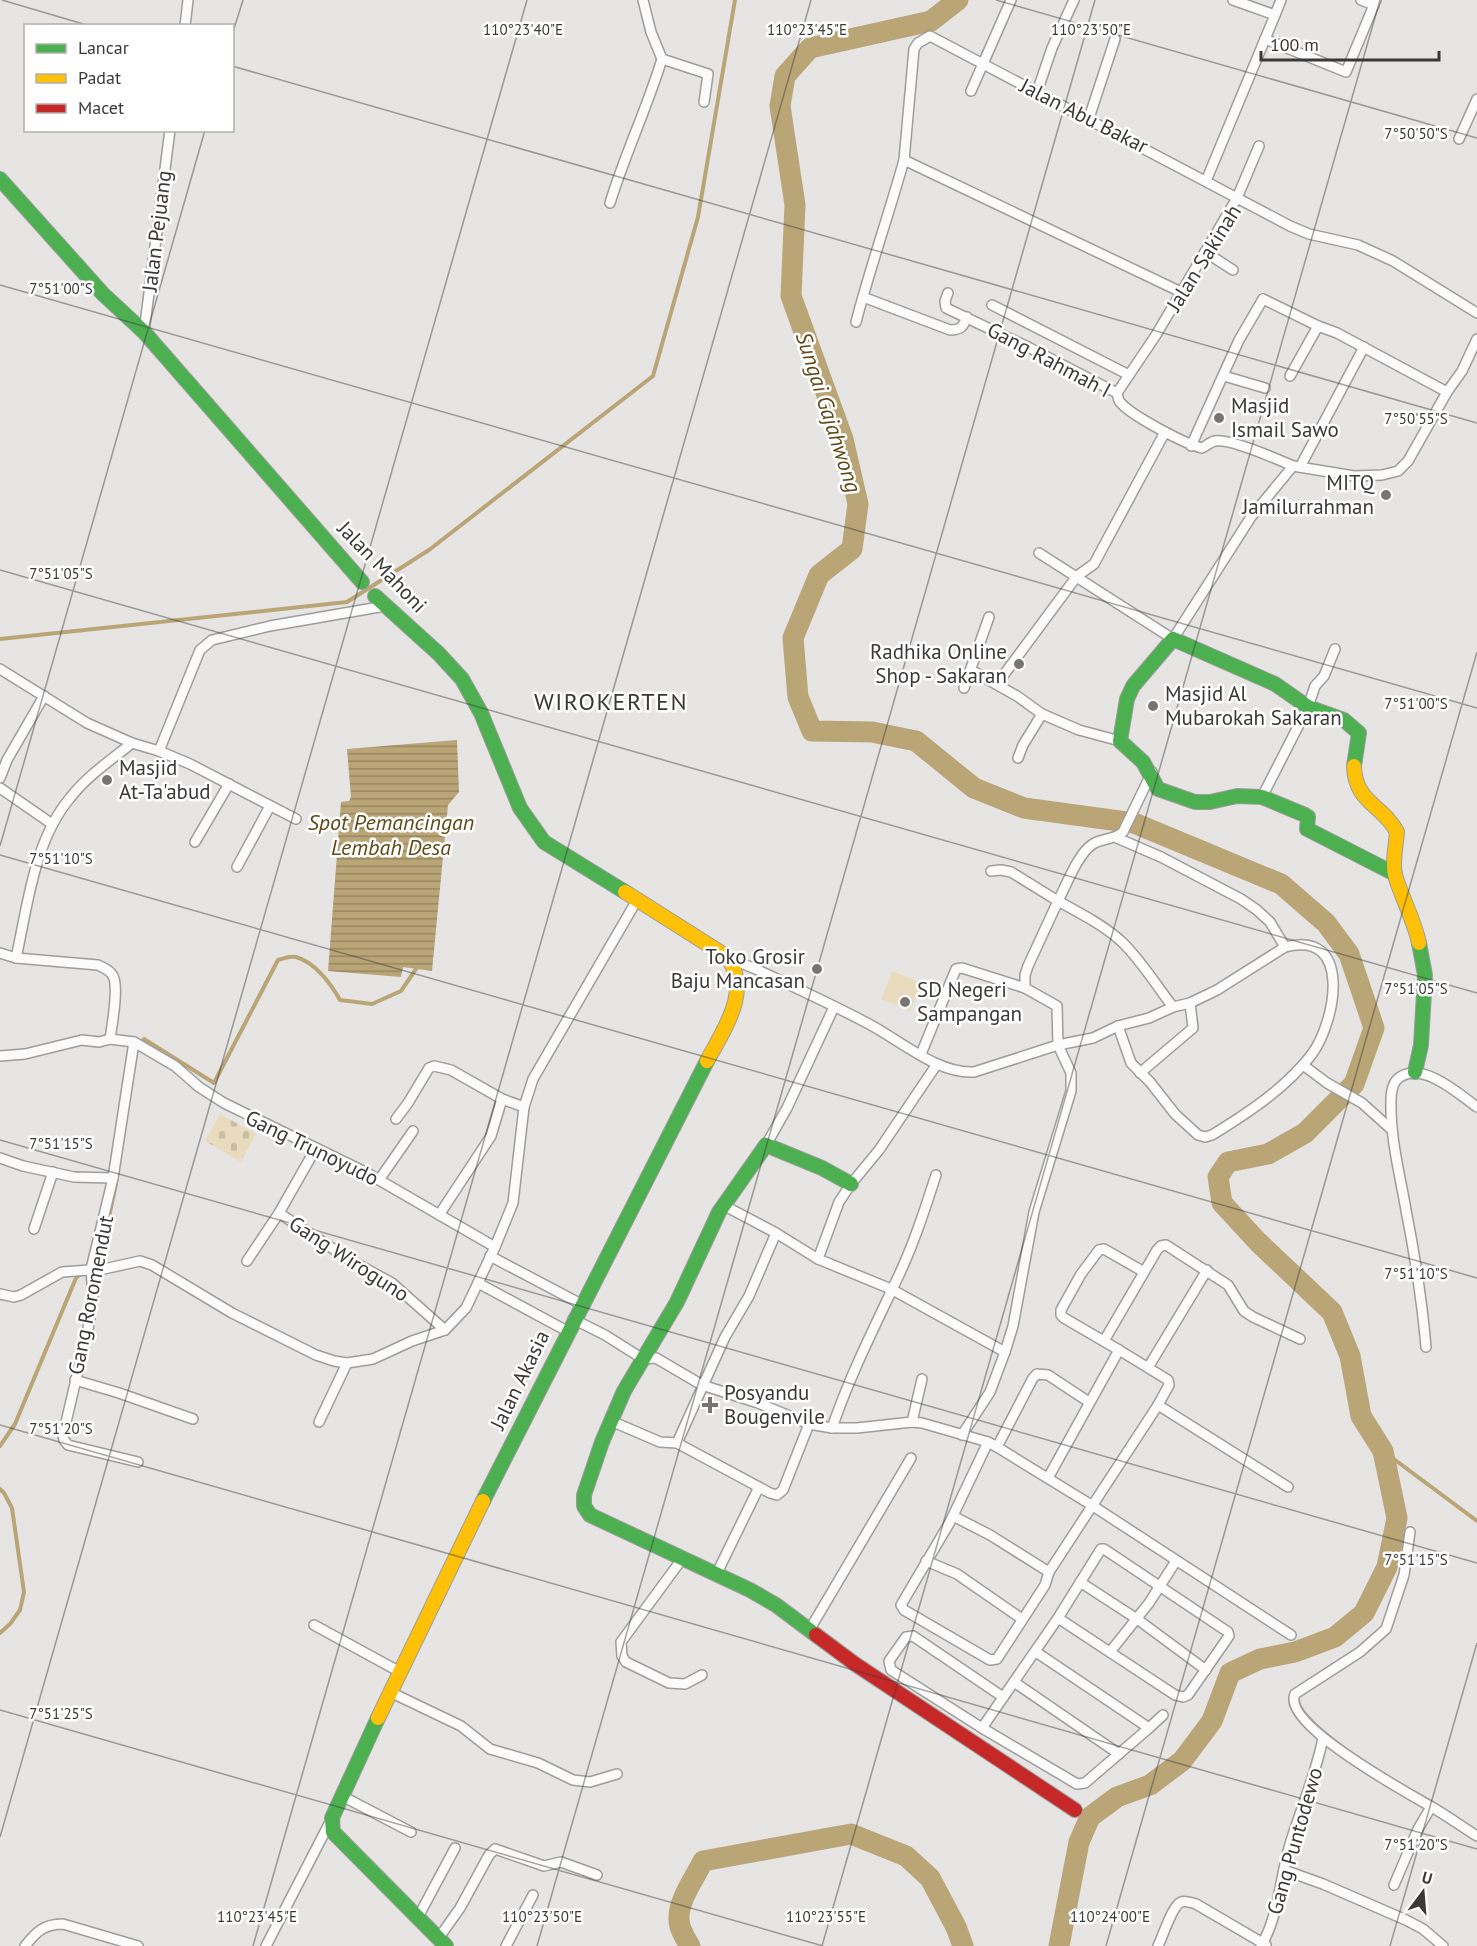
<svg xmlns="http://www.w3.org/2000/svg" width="1477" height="1946" viewBox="0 0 1477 1946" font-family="'PT Sans',sans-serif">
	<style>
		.cemetery { fill: url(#cemetery-stones) }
		.park { fill: #e9dbbe }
		.water { fill: url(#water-rules) }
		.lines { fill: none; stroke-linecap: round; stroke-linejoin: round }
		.stream { stroke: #baa577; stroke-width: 4 }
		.river { stroke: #baa577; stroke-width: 21 }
		.street-casing { stroke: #9e9d9c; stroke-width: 12 }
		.fast-casing { stroke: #9e9d9c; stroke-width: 16 }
		.slow-casing { stroke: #9e9d9c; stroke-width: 16 }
		.jam-casing { stroke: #9e9d9c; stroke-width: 16 }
		.street { stroke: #fbfbfb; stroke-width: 9 }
		.fast { stroke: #4caf50; stroke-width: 14 }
		.slow { stroke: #ffc107; stroke-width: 14 }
		.jam { stroke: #c62828; stroke-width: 14 }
		.ticks { fill: none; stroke: #3a3938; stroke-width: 1.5; stroke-opacity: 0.45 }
		.poi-dot { fill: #767574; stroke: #fff; stroke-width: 2 }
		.labels { text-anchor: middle; stroke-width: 5; stroke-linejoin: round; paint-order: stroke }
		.street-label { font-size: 21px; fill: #3a3938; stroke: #fff }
		.poi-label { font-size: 21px; fill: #3a3938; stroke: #fff; text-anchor: start }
		.water-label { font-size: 22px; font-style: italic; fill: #5f4916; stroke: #fff }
		.quarter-label { font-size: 24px; letter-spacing: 1.5px; fill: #3a3938; stroke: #fff }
		.ticks-label { font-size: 15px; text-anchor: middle; fill: #3a3938; stroke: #fff; stroke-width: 5; stroke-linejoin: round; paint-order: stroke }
	</style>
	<defs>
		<pattern id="cemetery-stones" width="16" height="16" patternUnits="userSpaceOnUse" patternTransform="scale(1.5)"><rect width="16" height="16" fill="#e9dbbe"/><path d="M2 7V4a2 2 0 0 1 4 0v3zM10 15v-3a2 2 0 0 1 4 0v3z" fill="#c9bda4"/></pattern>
		<pattern id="water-rules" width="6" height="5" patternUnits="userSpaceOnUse" patternTransform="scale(1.5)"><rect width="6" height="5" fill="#baa577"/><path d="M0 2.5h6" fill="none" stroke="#988763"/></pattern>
	</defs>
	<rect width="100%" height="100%" fill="#e6e5e4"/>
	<path class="cemetery" d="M220,1114L256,1134L241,1162L205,1141Z"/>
	<path class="park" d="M893,971L922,983L910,1011L881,999Z"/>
	<path class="water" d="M457,740L459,792L448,805L432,971L403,967L401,977L328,971L341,802L349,801L351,797L347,749Z"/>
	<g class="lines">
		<g class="stream">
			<path d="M0,639L347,602L429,550L653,376L698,217L735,0"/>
			<path d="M140,1045L144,1039L214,1083L278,960C284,958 291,956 296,957C315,962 331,984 340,1000L372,1004L401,991L416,969"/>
			<path d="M95,1263L100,1259L116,1184"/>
			<path d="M0,1446L15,1424L76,1278L82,1273"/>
			<path d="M1383,1451L1477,1521"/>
			<path d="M0,1489L4,1493L12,1508L24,1592L20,1610L10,1624L0,1633"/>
		</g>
		<g class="river">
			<path d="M958,0L931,21L810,48L785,76L780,106L795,205L791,296L843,439L858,504L852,549L819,575L793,638L798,697L812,731L872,732L916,741L974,788L1024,808L1134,823L1281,884L1326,923L1349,954L1374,1028L1354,1084L1305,1133L1268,1154L1228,1162L1218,1177L1222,1203L1258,1242L1332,1312L1350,1356L1361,1416L1383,1451L1397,1518L1387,1567L1364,1613L1335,1637L1295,1652L1260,1659L1230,1673L1212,1721L1182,1761L1150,1785L1117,1797L1090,1817L1079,1842L1059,1946"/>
			<path d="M690,1946C685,1938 679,1929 679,1919C678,1900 695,1878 703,1861L851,1834L906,1856L930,1878L956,1927L963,1946"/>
		</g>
		<defs>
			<g id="street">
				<path d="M643,0L651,32L662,59L708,74L704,102"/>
				<path d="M1233,0L1275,15L1281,0"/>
				<path d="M1361,0L1374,5"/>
				<path d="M185,26L188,0"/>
				<path d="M1265,39L1346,72L1376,0"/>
				<path d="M971,91L1011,0"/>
				<path d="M1037,92L1052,48L1074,0"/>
				<path d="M1089,118L1115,39"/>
				<path d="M1459,139L1477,99"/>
				<path d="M904,160L914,49L918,43L930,36L1237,198L1259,146"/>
				<path d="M1206,181L1275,15"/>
				<path d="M610,203C625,154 647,108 662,59"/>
				<path d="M1205,252L1233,270"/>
				<path d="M948,293L945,301L946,308L1030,348L1117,393C1118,396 1118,400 1120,402C1130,415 1185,444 1202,448C1206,446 1210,442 1215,441C1230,438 1277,459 1293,466"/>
				<path d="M863,297L950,330C961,330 963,327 967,317"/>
				<path d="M992,305L1129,375"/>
				<path d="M856,322C870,268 889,214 904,160L1181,292"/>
				<path d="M144,332L170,130"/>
				<path d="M1224,376L1265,388"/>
				<path d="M1290,376L1318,326"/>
				<path d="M1117,393L1156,335L1237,198L1290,226L1309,234L1358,245L1393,261L1477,313"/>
				<path d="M1191,446L1239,340L1263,299L1318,326L1337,333L1447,392"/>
				<path d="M1300,467L1364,347"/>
				<path d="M1039,553L1173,639L1251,517L1293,466L1354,476L1382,475L1398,471L1408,461L1447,392L1462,371L1477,339"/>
				<path d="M0,669L87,723L132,743L159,751"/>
				<path d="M971,670L1017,696L1042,714"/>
				<path d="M997,684L1077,576L1094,564L1165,432"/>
				<path d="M964,688L989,617"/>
				<path d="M1018,758L1023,745L1042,714L1079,730L1120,741"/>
				<path d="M1152,772L1123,832C1114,840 1103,838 1093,844C1078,853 1066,886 1058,901C1080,913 1103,925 1121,941C1141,960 1156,985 1173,1007"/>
				<path d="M0,778L7,760L44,696"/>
				<path d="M0,788L52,824"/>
				<path d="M1262,797L1308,707L1315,686L1324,676L1335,649"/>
				<path d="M296,819L190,764L159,751L200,650L212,640L270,626L385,606"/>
				<path d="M195,842L229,784"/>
				<path d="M237,867L270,806"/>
				<path d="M0,953L16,958L98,965C104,968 110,970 113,976C119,987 112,1025 110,1039"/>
				<path d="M16,958C28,904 34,841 70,798C87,776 111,760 132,743"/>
				<path d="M732,963H741L758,970C794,987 831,1004 867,1023C900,1040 937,1074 974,1072L1058,1045L1093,1038L1118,1026L1149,1018L1173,1007L1190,1003L1217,990L1285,947L1270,922L1257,910L1241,899L1161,857L1117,838"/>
				<path d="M1118,1026L1131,1063L1150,1082L1175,1114L1198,1135L1205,1137L1212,1135C1248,1113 1286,1088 1312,1054C1336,1021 1353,929 1285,947"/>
				<path d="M134,1042L175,1066L199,1087L224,1103L367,1173L495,1247"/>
				<path d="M921,1054L956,969L962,968L1025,988V975L1028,966L1058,901L1011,872L1001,870L991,871"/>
				<path d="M0,1056L25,1054L82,1040L99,1042L110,1039L134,1042L113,1178L91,1269L93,1296L89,1324L63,1435L64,1440L68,1445L138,1462"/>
				<path d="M937,1064L879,1150L851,1184L839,1202L818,1259L891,1289L1005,1352"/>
				<path d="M1303,1065L1327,1083L1362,1103L1392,1130"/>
				<path d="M1140,1073L1193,1028L1190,1003"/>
				<path d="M396,1119L408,1103L429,1068L434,1066L451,1070L502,1099L524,1107"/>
				<path d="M766,1145L787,1108L834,1007"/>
				<path d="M0,1158L23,1166L74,1177L113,1178"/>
				<path d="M379,1180L413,1131"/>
				<path d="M723,1205L776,1233L818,1259"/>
				<path d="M279,1213L350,1260L392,1283L445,1330"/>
				<path d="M439,1215L491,1136L502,1099"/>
				<path d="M34,1229L53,1172"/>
				<path d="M776,1233L749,1296L725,1337L677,1443L770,1493L777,1495L783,1490L809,1424"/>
				<path d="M490,1256L581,1304"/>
				<path d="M247,1261L279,1213L316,1148"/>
				<path d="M478,1283L567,1331"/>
				<path d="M0,1294L14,1297L21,1295L62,1272L104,1269L140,1261L152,1265L232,1313L316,1355L334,1361L347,1363L373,1359L412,1341L445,1330L466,1308L495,1247L513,1203L524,1107L533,1079L637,900"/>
				<path d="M573,1319L605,1335L643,1359L656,1358L702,1385L758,1403L809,1424L832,1428H857L912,1422L922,1423L988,1442L997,1447L1093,1506L1291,1635"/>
				<path d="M1104,1341L1157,1250L1161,1246L1166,1245L1228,1285L1244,1311L1253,1317L1300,1339"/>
				<path d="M1426,1347C1422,1301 1415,1256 1406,1210C1400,1175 1390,1138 1391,1101C1391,1092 1392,1082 1400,1077C1424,1062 1459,1094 1477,1107"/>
				<path d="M1119,1350L1064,1318L1061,1315V1310L1081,1274L1099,1250L1104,1249L1144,1272"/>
				<path d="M1149,1366L1207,1270"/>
				<path d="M75,1380L119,1393L193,1419"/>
				<path d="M1158,1405L1288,1487"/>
				<path d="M611,1421L660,1442L677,1443"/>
				<path d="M319,1422L347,1363"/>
				<path d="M912,1422L922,1379"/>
				<path d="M832,1428C850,1375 875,1326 899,1275C914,1243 925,1209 936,1175"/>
				<path d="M962,1435L990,1392L1005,1352L1013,1326L1034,1212L1071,1091V1073L1058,1045L1057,1006L1025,988"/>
				<path d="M988,1442L950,1522L901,1605L904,1610L990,1660L997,1659L1045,1585L1049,1572L1158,1405L1169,1385L1168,1380L1119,1350L1048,1478"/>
				<path d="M997,1447L1033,1378L1037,1374L1048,1375L1089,1402"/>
				<path d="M953,1516L990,1535L1049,1572"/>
				<path d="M1410,1532L1404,1575L1386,1629L1360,1652L1295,1694C1281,1724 1406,1792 1430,1806C1446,1815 1461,1826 1477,1836"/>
				<path d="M682,1559L621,1642L622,1656L626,1662L669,1683L685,1684L702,1675"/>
				<path d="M926,1561L957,1574L1022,1619"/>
				<path d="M716,1575L759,1487"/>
				<path d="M1080,1582L1137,1619L1206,1670"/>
				<path d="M314,1625L400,1672"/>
				<path d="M810,1629L911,1458"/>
				<path d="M1110,1652L1149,1603L1176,1561"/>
				<path d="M1014,1682L1119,1754"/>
				<path d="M390,1692L461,1726L490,1749L538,1763L573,1780L590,1782L617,1774"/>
				<path d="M1003,1697L913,1636L906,1637L889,1661L891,1670L982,1728L1077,1784L1085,1783L1149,1728L1036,1652"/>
				<path d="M982,1728L1058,1618L1101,1549H1104L1228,1632L1229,1636L1188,1695L1183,1697L1175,1695L1058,1618"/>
				<path d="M1149,1728L1163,1715"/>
				<path d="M342,1796L411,1832"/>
				<path d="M1284,1870L1323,1884L1406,1920L1423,1929L1443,1946"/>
				<path d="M1394,1885L1418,1829L1431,1807"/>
				<path d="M417,1919L455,1848"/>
				<path d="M438,1939L460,1908L489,1855L495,1849L544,1866L561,1862L597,1875"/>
				<path d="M25,1946C36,1932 44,1924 63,1924L138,1946"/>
				<path d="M266,1946L331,1820"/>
				<path d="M506,1946L533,1895"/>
				<path d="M1158,1946C1163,1936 1172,1906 1181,1902C1186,1900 1191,1903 1196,1904L1266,1945"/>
				<path d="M1261,1946C1279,1916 1280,1877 1290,1844C1301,1808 1316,1774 1323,1738"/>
			</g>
			<g id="fast">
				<path d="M0,179L103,294L144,332L362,582"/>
				<path d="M375,596L439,654L462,679L481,713L520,808L544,842L625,892"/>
				<path d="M1354,766L1359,733L1344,720L1308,707L1275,684L1173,639L1133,686L1127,699L1120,741L1143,762L1158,789L1195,802H1210L1237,796L1262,797L1305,815L1308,817L1307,829L1395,874"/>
				<path d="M1415,1072L1421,1045L1425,975L1419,943"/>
				<path d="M483,1501L707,1061"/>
				<path d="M816,1635L776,1605L750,1590L590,1515L584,1506V1495L602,1442L624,1391L677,1302L719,1212L766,1145L822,1168L851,1184"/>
				<path d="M378,1718L332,1818L333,1832L446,1946"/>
			</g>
			<g id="slow">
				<path d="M1354,766C1355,803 1383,805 1397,832C1396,846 1392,862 1395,875C1402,899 1414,919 1419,943"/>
				<path d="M625,892L726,956C753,989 724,1029 707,1061"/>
				<path d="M378,1718L483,1501"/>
			</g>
			<path id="jam" d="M816,1635L855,1664L1075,1810"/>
		</defs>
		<use href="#street" class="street-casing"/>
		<use href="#fast" class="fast-casing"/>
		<use href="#slow" class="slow-casing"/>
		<use href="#jam" class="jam-casing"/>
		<use href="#street" class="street"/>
		<use href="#fast" class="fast"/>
		<use href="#slow" class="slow"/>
		<use href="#jam" class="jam"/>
	</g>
	<path class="ticks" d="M2,0L90,26M996,0L1477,138M232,35L243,0M232,66L1477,423M0,285L1477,708M0,570L1477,993M0,846L205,130M0,855L1477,1278M0,1140L1477,1563M0,1425L1477,1849M0,1710L823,1946M0,1837L527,0M253,1946L811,0M537,1946L1095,0M822,1946L1380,0M1106,1946L1477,652M1390,1946L1477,1643"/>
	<g class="poi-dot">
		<circle cx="1219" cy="418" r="6"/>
		<circle cx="1386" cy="495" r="6"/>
		<circle cx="1019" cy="664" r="6"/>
		<circle cx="1153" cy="706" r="6"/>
		<circle cx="107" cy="780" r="6"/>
		<circle cx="817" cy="969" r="6"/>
		<circle cx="905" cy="1002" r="6"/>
		<path d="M707 1396h6v6h6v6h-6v6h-6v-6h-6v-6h6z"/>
	</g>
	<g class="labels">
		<g class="street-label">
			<text transform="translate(1084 116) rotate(27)" y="7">Jalan Abu Bakar</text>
			<text transform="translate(157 231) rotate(-83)" y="7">Jalan Pejuang</text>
			<text transform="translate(1204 258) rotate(-58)" y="7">Jalan Sakinah</text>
			<text transform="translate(1049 360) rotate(28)" y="7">Gang Rahmah I</text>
			<text transform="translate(382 567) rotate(46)" y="7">Jalan Mahoni</text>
			<text transform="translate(312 1148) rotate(26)" y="7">Gang Trunoyudo</text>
			<text transform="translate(349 1259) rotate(33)" y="7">Gang Wiroguno</text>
			<text transform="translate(91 1295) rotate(-79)" y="7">Gang Roromendut</text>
			<text transform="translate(520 1380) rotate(-64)" y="7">Jalan Akasia</text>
			<text transform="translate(1295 1841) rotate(-74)" y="7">Gang Puntodewo</text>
		</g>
		<g class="poi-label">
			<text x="1231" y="413">Masjid<tspan x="1231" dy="24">Ismail Sawo</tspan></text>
			<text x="1374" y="490" text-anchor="end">MITQ<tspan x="1374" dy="24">Jamilurrahman</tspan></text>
			<text x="1007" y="659" text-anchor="end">Radhika Online<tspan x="1007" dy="24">Shop - Sakaran</tspan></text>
			<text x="1165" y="701">Masjid Al<tspan x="1165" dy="24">Mubarokah Sakaran</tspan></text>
			<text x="119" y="775">Masjid<tspan x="119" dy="24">At-Ta'abud</tspan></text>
			<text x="805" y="964" text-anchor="end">Toko Grosir<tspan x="805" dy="24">Baju Mancasan</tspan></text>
			<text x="917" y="997">SD Negeri<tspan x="917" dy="24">Sampangan</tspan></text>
			<text x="724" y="1400">Posyandu<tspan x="724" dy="24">Bougenvile</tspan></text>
		</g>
		<g class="water-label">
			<text transform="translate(829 412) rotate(72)" y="8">Sungai Gajahwong</text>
			<text x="391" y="830">Spot Pemancingan<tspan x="391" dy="25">Lembah Desa</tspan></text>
		</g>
		<g class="quarter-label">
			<text x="611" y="710">WIROKERTEN</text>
		</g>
	</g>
	<g class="ticks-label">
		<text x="523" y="35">110°23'40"E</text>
		<text x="807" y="35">110°23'45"E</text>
		<text x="1091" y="35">110°23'50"E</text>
		<text x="1416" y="139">7°50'50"S</text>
		<text x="61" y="294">7°51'00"S</text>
		<text x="1416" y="424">7°50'55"S</text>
		<text x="61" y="579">7°51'05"S</text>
		<text x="1416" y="709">7°51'00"S</text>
		<text x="61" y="864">7°51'10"S</text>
		<text x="1416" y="994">7°51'05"S</text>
		<text x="61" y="1149">7°51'15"S</text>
		<text x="1416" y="1279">7°51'10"S</text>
		<text x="61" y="1434">7°51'20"S</text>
		<text x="1416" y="1565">7°51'15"S</text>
		<text x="61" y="1719">7°51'25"S</text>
		<text x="1416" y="1850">7°51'20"S</text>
		<text x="257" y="1922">110°23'45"E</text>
		<text x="542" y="1922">110°23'50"E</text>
		<text x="826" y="1922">110°23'55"E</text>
		<text x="1110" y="1922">110°24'00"E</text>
	</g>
	<rect x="24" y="24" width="210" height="108" fill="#ffffff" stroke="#b0b0af" stroke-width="1.5"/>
	<rect x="36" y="44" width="30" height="9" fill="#4caf50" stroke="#b0b0af" stroke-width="1.5"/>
	<text x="78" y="54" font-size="18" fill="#3a3938">Lancar</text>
	<rect x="36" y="74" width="30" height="9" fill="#ffc107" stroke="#b0b0af" stroke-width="1.5"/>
	<text x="78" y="84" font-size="18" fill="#3a3938">Padat</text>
	<rect x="36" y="104" width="30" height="9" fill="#c62828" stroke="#b0b0af" stroke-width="1.5"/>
	<text x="78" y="114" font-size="18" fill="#3a3938">Macet</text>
	<g transform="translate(1423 1892) rotate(16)" stroke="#ffffff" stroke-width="4.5" paint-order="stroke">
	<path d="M0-4.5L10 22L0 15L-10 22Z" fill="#3a3938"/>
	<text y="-9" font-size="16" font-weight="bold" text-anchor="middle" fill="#3a3938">U</text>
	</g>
	<path d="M1261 51v9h178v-9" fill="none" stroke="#3a3938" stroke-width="3"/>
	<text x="1270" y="51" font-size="18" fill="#3a3938" stroke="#ffffff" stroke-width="4.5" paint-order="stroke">100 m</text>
</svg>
